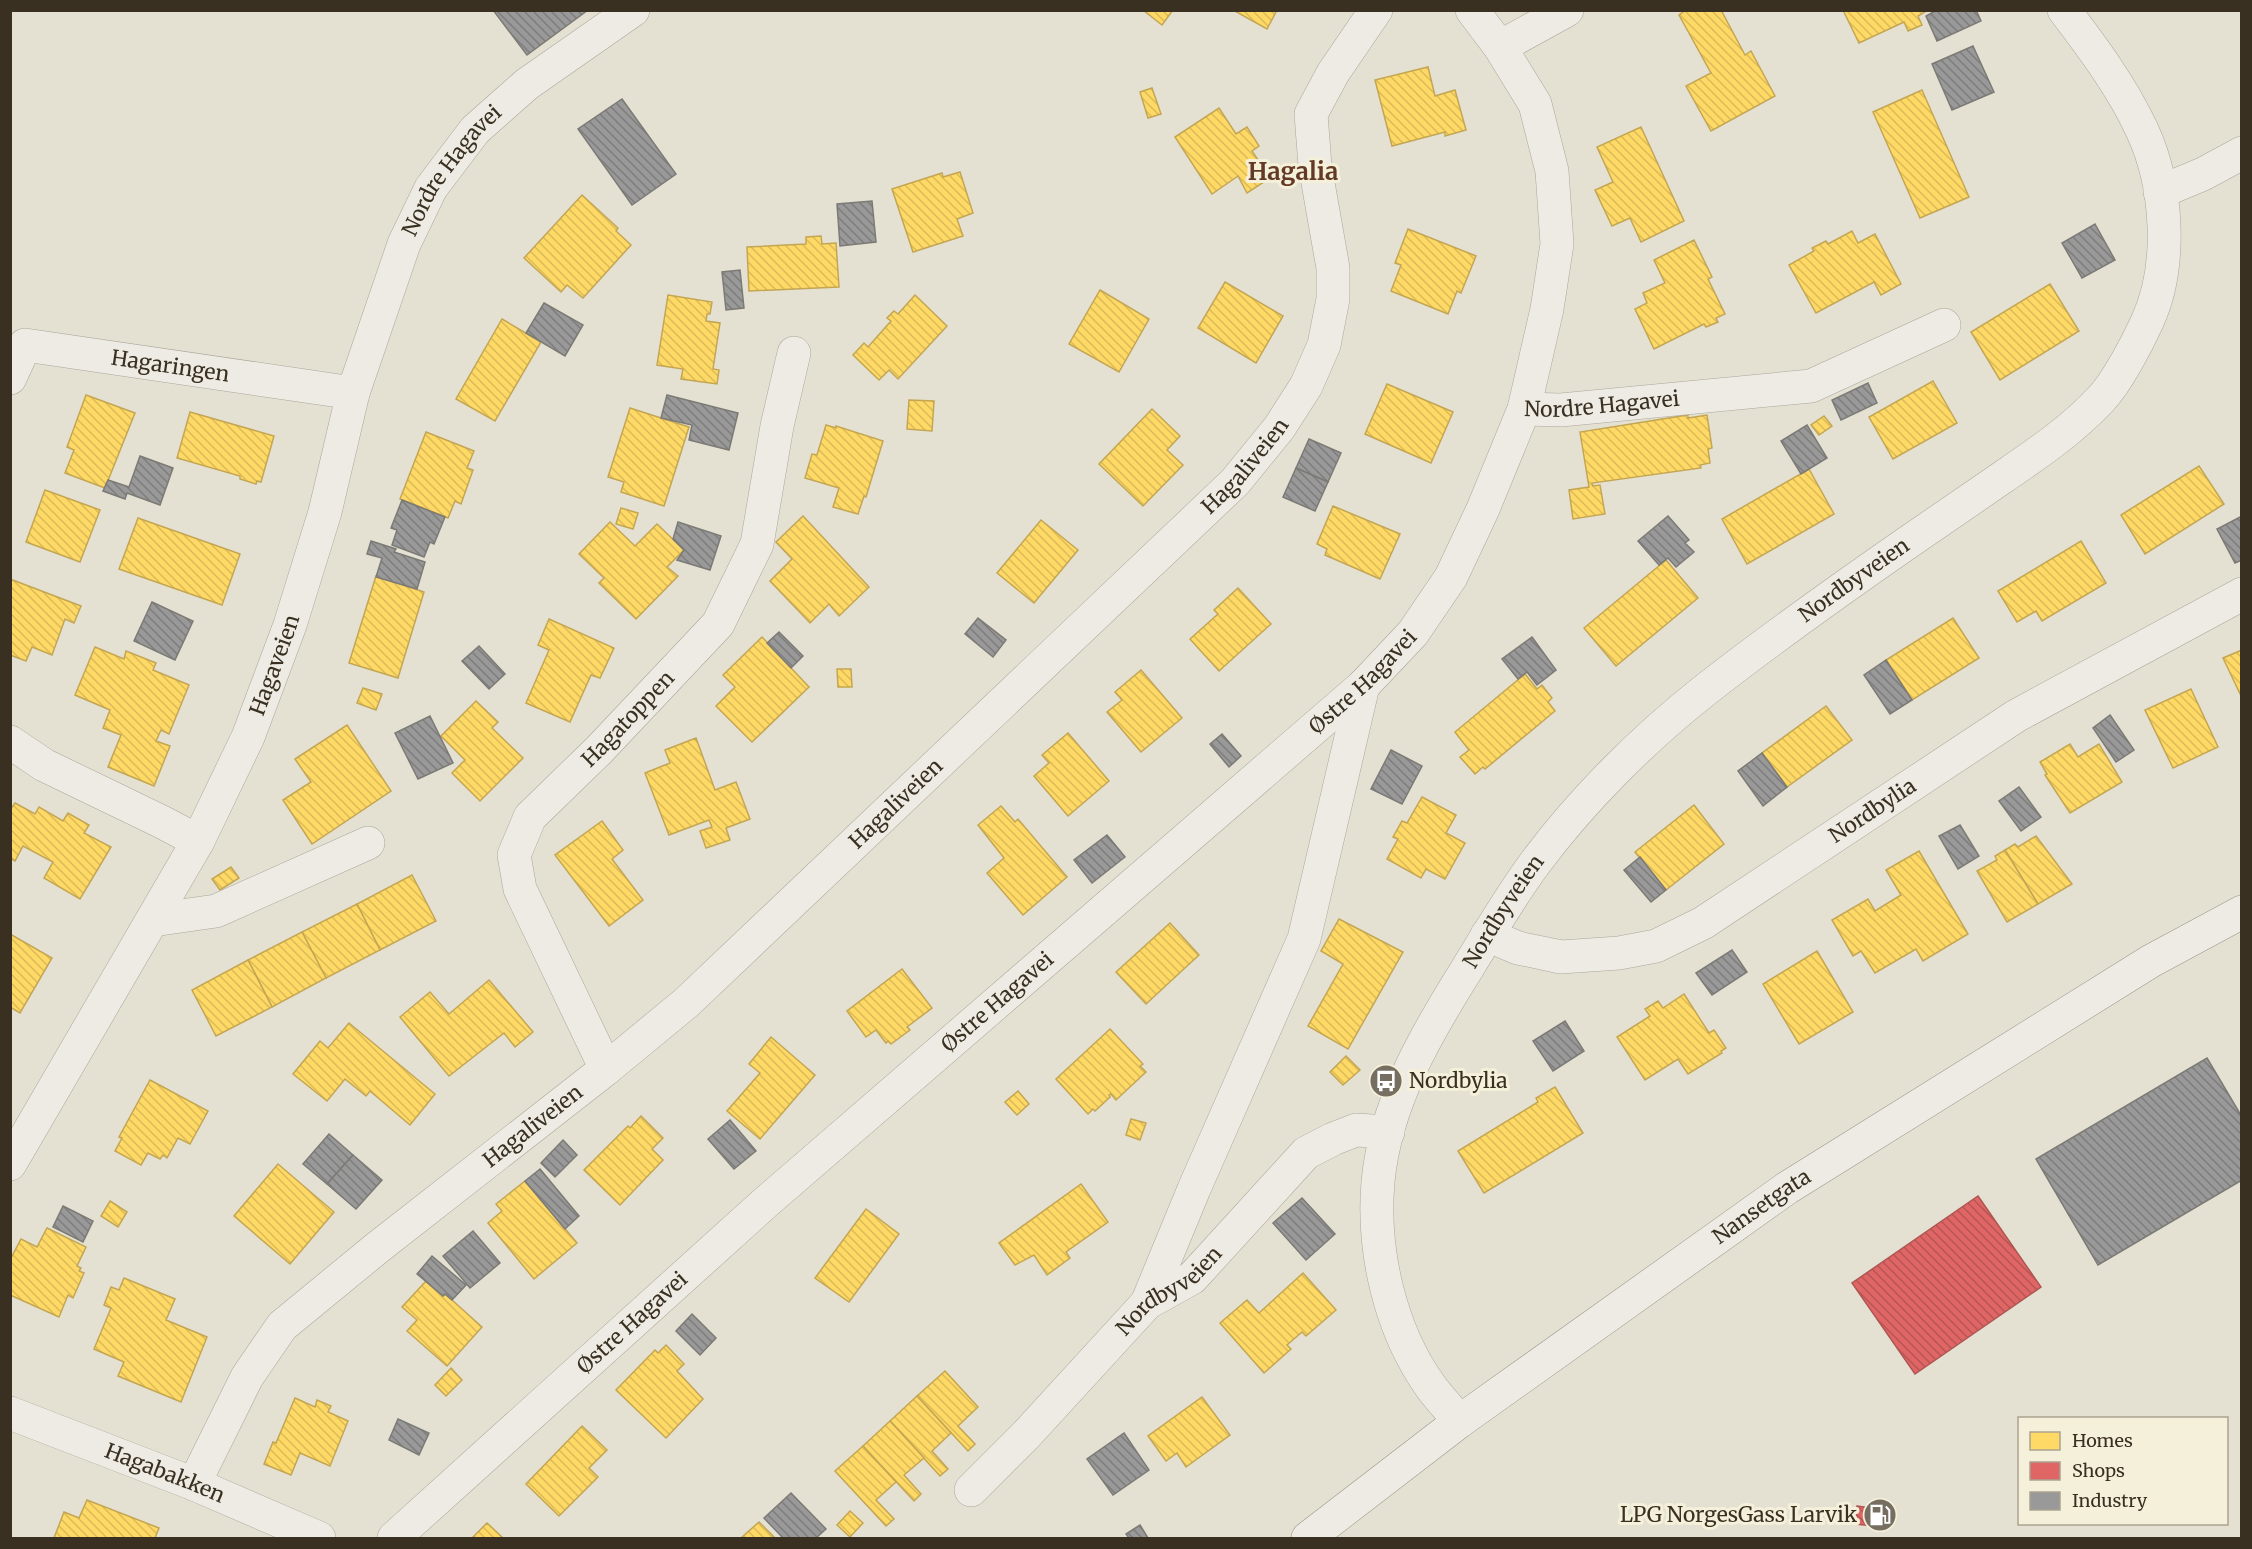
<svg xmlns="http://www.w3.org/2000/svg" width="2252" height="1549" viewBox="0 0 2252 1549" font-family="Merriweather,serif">
	<style>
		.homes { fill: url(#homes-back-hatch); stroke: #c4a652; stroke-width: 1.5 }
		.shops { fill: url(#shops-back-hatch); stroke: #ae5652; stroke-width: 1.5 }
		.industry { fill: url(#industry-back-hatch); stroke: #7c7a75; stroke-width: 1.5 }
		.lines { fill: none; stroke-linecap: round; stroke-linejoin: round }
		.minor-casing { stroke: #aaa69b; stroke-width: 34 }
		.secondary-casing { stroke: #9a968b; stroke-width: 34 }
		.minor { stroke: #edebe3; stroke-width: 33 }
		.secondary { stroke: #edebe3; stroke-width: 33 }
		.labels { text-anchor: middle; stroke-width: 6; stroke-linejoin: round; paint-order: stroke }
		.street-label { font-size: 21px; fill: #3a3022; stroke: #f4f0da }
		.poi-label { font-size: 21px; fill: #3a3022; stroke: #f4f0da; text-anchor: start }
		.quarter-label { font-size: 24px; font-weight: bold; fill: #643925; stroke: #f4f0da }
	</style>
	<defs>
		<pattern id="homes-back-hatch" width="6" height="6" patternUnits="userSpaceOnUse" patternTransform="scale(1.5)"><rect width="6" height="6" fill="#ffd966"/><path d="M-1 5l2 2M0 0l6 6M5-1l2 2" fill="none" stroke="#dbbb58"/></pattern>
		<pattern id="shops-back-hatch" width="6" height="6" patternUnits="userSpaceOnUse" patternTransform="scale(1.5)"><rect width="6" height="6" fill="#e06666"/><path d="M-1 5l2 2M0 0l6 6M5-1l2 2" fill="none" stroke="#b75454"/></pattern>
		<pattern id="industry-back-hatch" width="6" height="6" patternUnits="userSpaceOnUse" patternTransform="scale(1.5)"><rect width="6" height="6" fill="#999"/><path d="M-1 5l2 2M0 0l6 6M5-1l2 2" fill="none" stroke="#7e7d7c"/></pattern>
	</defs>
	<rect width="100%" height="100%" fill="#e4e1d3"/>
	<g class="homes">
		<path d="M1143,10H1173L1162,25Z"/>
		<path d="M1233,10H1277L1267,29Z"/>
		<path d="M1686,10H1721L1745,55L1751,51L1775,96L1711,131L1686,86L1711,73L1679,15Z"/>
		<path d="M1843,10H1928L1918,16L1922,25L1908,31L1904,22L1859,43Z"/>
		<path d="M1428,67L1435,96L1455,90L1466,130L1445,136V132L1392,146L1375,80Z"/>
		<path d="M1152,88L1161,114L1148,118L1140,92Z"/>
		<path d="M1922,90L1969,197L1920,218L1873,112Z"/>
		<path d="M1219,108L1236,134L1247,127L1259,146L1252,151L1270,178L1247,193L1238,176L1212,194L1175,137Z"/>
		<path d="M1641,127L1684,221L1641,242L1630,218L1612,226L1595,190L1613,182L1597,147Z"/>
		<path d="M960,172L973,213L957,219L963,236L913,252L892,189L942,173L943,177Z"/>
		<path d="M582,195L618,228L616,231L631,245L583,298L567,285L561,292L524,258Z"/>
		<path d="M1408,229L1476,256L1461,293L1457,291L1448,314L1391,291L1401,265L1395,263Z"/>
		<path d="M1852,231L1858,243L1875,234L1901,284L1881,295L1874,282L1816,313L1789,265L1814,251L1812,248L1826,241L1828,244Z"/>
		<path d="M821,236L822,244L836,243L839,287L749,291L747,247L806,244V237Z"/>
		<path d="M1694,240L1712,277L1708,279L1725,314L1716,318L1718,322L1706,327L1704,324L1654,349L1635,309L1647,303L1643,293L1665,283L1654,260Z"/>
		<path d="M1225,282L1283,316L1256,363L1198,328Z"/>
		<path d="M2050,284L2079,331L2000,380L1971,332Z"/>
		<path d="M1100,290L1149,319L1119,372L1069,344Z"/>
		<path d="M668,295L712,302L710,314H707L706,321L720,323L713,369L719,370L717,384L681,379L683,369L657,365Z"/>
		<path d="M915,295L947,326L898,379L889,370L879,380L853,355L864,343L868,347L891,321L887,318L894,311L898,314Z"/>
		<path d="M502,319L541,342L495,421L456,399Z"/>
		<path d="M1933,381L1957,423L1893,459L1869,417Z"/>
		<path d="M1387,384L1453,412L1431,463L1365,434Z"/>
		<path d="M86,395L135,413L105,488L65,473L74,450L67,447Z"/>
		<path d="M909,400L934,401L932,431L907,429Z"/>
		<path d="M630,408L689,427L664,506L621,492L624,482L608,477Z"/>
		<path d="M1152,409L1180,436L1167,450L1183,465L1143,506L1099,464Z"/>
		<path d="M190,412L274,436L261,482L257,481L256,484L240,479V476L177,458Z"/>
		<path d="M1688,415V418L1707,415L1712,448L1708,449L1710,463L1700,465L1701,468L1592,483L1593,486L1600,485L1605,514L1573,519L1569,490L1589,487L1580,432Z"/>
		<path d="M1824,416L1832,426L1819,435L1811,425Z"/>
		<path d="M826,425L836,428V426L883,441L866,497L864,496L858,514L833,507L839,488L805,478L812,454L817,455Z"/>
		<path d="M426,432L474,451L467,468L473,470L461,504L455,501L448,518L400,499Z"/>
		<path d="M2199,466L2224,504L2145,554L2121,515Z"/>
		<path d="M1809,469L1834,514L1747,564L1722,519Z"/>
		<path d="M45,490L100,510L80,562L26,542Z"/>
		<path d="M1333,506L1400,534L1380,579L1325,555L1327,549L1317,544Z"/>
		<path d="M621,508L638,513L633,529L616,524Z"/>
		<path d="M803,516L869,587L839,616L829,604L810,623L770,581L792,559L776,542Z"/>
		<path d="M138,518L240,554L222,605L119,569Z"/>
		<path d="M1041,520L1078,550L1034,603L997,573Z"/>
		<path d="M610,522L635,546L657,524L684,550L667,567L678,576L636,619L599,583L604,578L579,554Z"/>
		<path d="M2081,541L2106,583L2042,621L2036,611L2017,622L1998,591Z"/>
		<path d="M1666,560L1698,598L1616,666L1584,628Z"/>
		<path d="M376,576L424,592L398,678L349,663Z"/>
		<path d="M10,579L81,606L74,623L65,619L52,655L32,647L26,661L10,655Z"/>
		<path d="M1238,588L1271,624L1219,671L1190,639L1218,614L1214,610Z"/>
		<path d="M1953,618L1979,658L1912,700L1886,660Z"/>
		<path d="M549,619L614,648L600,678L591,675L570,722L526,703L549,650L538,645Z"/>
		<path d="M762,637L809,687L752,742L716,706L735,687L723,675Z"/>
		<path d="M95,647L124,659L126,651L156,663L153,670L189,685L169,734L161,730L156,741L170,746L154,786L108,767L121,735L103,728L110,710L75,695Z"/>
		<path d="M2242,650V698L2223,658Z"/>
		<path d="M837,669H851L852,687H838Z"/>
		<path d="M1141,670L1182,718L1141,752L1107,712L1122,700L1115,692Z"/>
		<path d="M1525,674L1537,689L1542,685L1552,698L1548,702L1555,711L1485,769L1483,767L1475,774L1460,757L1469,750L1455,732Z"/>
		<path d="M363,688L382,694L376,710L357,703Z"/>
		<path d="M2191,689L2218,747L2173,768L2145,710Z"/>
		<path d="M476,701L498,722L492,728L523,758L480,801L452,773L465,760L441,736Z"/>
		<path d="M1826,706L1852,740L1787,787L1762,753Z"/>
		<path d="M347,725L391,791L312,844L283,800L311,782L295,759Z"/>
		<path d="M1068,733L1109,781L1068,816L1034,776L1049,763L1042,755Z"/>
		<path d="M696,738L715,790L736,782L750,819L726,828L730,840L706,848L700,831L712,827L709,820L669,835L645,773L670,763L665,750Z"/>
		<path d="M2070,744L2078,757L2099,744L2122,782L2070,813L2045,775L2047,774L2040,762Z"/>
		<path d="M1422,797L1456,815L1446,833L1465,843L1445,879L1426,869L1421,878L1387,859L1398,839L1393,837L1402,821L1407,823Z"/>
		<path d="M15,803L35,814L39,807L63,821L68,813L89,825L84,833L111,847L80,899L44,878L53,862L23,846L15,861L10,858V810Z"/>
		<path d="M1694,805L1724,844L1666,890L1635,852Z"/>
		<path d="M1001,806L1015,822L1018,819L1067,877L1023,915L987,873L1004,858L978,825Z"/>
		<path d="M602,821L623,850L612,859L643,900L609,926L555,855Z"/>
		<path d="M2036,836L2072,884L2038,904L2005,850L2015,844L2018,847Z"/>
		<path d="M2005,850L2038,904L2007,922L1977,871L1997,860L1995,856Z"/>
		<path d="M1919,851L1968,934L1923,961L1916,949L1875,973L1861,951L1853,956L1832,920L1868,899L1875,911L1901,895L1886,870Z"/>
		<path d="M231,867L239,878L220,890L212,879Z"/>
		<path d="M412,875L436,921L380,950L357,904Z"/>
		<path d="M357,904L380,950L326,978L302,932Z"/>
		<path d="M1339,919L1403,952L1348,1049L1308,1026L1343,964L1321,951Z"/>
		<path d="M1170,923L1199,955L1146,1004L1116,972Z"/>
		<path d="M302,932L326,978L272,1007L248,960Z"/>
		<path d="M10,934L52,958L20,1013L10,1007Z"/>
		<path d="M1817,951L1853,1012L1799,1044L1763,984Z"/>
		<path d="M248,960L272,1007L216,1036L192,990Z"/>
		<path d="M902,969L932,1008L907,1027L910,1030L891,1044L888,1041L886,1043L876,1030L866,1037L847,1011Z"/>
		<path d="M489,980L533,1032L515,1047L504,1033L449,1076L400,1017L430,992L449,1014Z"/>
		<path d="M1684,994L1709,1033L1714,1030L1726,1048L1721,1051L1722,1053L1688,1074L1678,1059L1645,1080L1617,1037L1650,1016L1645,1009L1658,1001L1663,1008Z"/>
		<path d="M349,1023L435,1094L410,1125L370,1091L366,1096L345,1079L327,1101L293,1074L320,1041L328,1048Z"/>
		<path d="M1110,1029L1143,1064L1140,1066L1146,1072L1116,1100L1111,1094L1109,1095L1110,1097L1095,1111L1093,1109L1088,1114L1056,1079Z"/>
		<path d="M771,1037L815,1075L760,1139L727,1111L760,1073L749,1064Z"/>
		<path d="M1346,1056L1360,1070L1343,1085L1330,1072Z"/>
		<path d="M150,1080L208,1111L190,1144L178,1138L167,1158L163,1155L160,1159L148,1153L141,1165L115,1151L122,1138L119,1137Z"/>
		<path d="M1555,1087L1583,1133L1484,1193L1458,1151L1538,1102L1536,1098Z"/>
		<path d="M1018,1091L1029,1104L1017,1115L1005,1102Z"/>
		<path d="M641,1116L663,1138L652,1149L663,1160L620,1205L584,1170L628,1126L630,1128Z"/>
		<path d="M1131,1119L1146,1123L1140,1140L1126,1135Z"/>
		<path d="M278,1164L334,1212L290,1264L234,1216Z"/>
		<path d="M525,1181L577,1243L534,1279L488,1223L502,1211L496,1204Z"/>
		<path d="M1081,1184L1108,1222L1066,1252L1070,1258L1047,1275L1034,1255L1015,1265L999,1243Z"/>
		<path d="M110,1201L127,1212L118,1227L101,1216Z"/>
		<path d="M866,1209L899,1234L849,1302L815,1278Z"/>
		<path d="M47,1228L86,1247L77,1266L81,1268L79,1271L84,1273L73,1298L68,1295L59,1317L10,1295V1260L21,1239L37,1247Z"/>
		<path d="M1303,1273L1336,1310L1306,1336L1302,1332L1287,1345L1291,1349L1264,1373L1220,1323L1247,1300L1259,1313Z"/>
		<path d="M124,1278L175,1299L166,1320L207,1337L181,1402L118,1376L124,1362L94,1349L111,1308L104,1305L111,1287L119,1290Z"/>
		<path d="M426,1281L443,1296L445,1294L452,1300L482,1327L447,1366L407,1331L417,1320L402,1307Z"/>
		<path d="M666,1345L684,1364L677,1371L703,1399L666,1438L616,1390L655,1350L658,1353Z"/>
		<path d="M451,1368L462,1380L446,1396L435,1385Z"/>
		<path d="M945,1371L978,1407L958,1426L975,1444L968,1451L917,1396Z"/>
		<path d="M917,1396L951,1433L932,1451L948,1469L940,1476L890,1421Z"/>
		<path d="M1202,1397L1230,1435L1186,1467L1177,1453L1166,1461L1148,1436Z"/>
		<path d="M295,1398L315,1407L317,1400L331,1406L328,1412L348,1421L330,1466L300,1453L291,1475L264,1464L273,1442L276,1443Z"/>
		<path d="M890,1421L924,1458L904,1475L921,1494L914,1501L863,1446Z"/>
		<path d="M582,1426L607,1450L589,1468L598,1477L559,1516L526,1484Z"/>
		<path d="M863,1446L896,1482L876,1500L894,1519L886,1526L835,1471Z"/>
		<path d="M87,1500L159,1528L155,1538H54L64,1512L79,1518Z"/>
		<path d="M850,1511L863,1523L850,1537L837,1525Z"/>
		<path d="M759,1522L775,1538H741Z"/>
		<path d="M487,1523L503,1538H472Z"/>
	</g>
	<g class="shops">
		<path d="M1978,1196L2041,1287L1915,1374L1852,1283Z"/>
		<path d="M1857,1506L1877,1509L1875,1526L1855,1524Z"/>
	</g>
	<g class="industry">
		<path d="M493,10H588L527,55Z"/>
		<path d="M1937,10H1976L1981,21L1937,41L1926,16Z"/>
		<path d="M1973,46L1994,92L1952,110L1932,64Z"/>
		<path d="M622,99L676,174L632,205L578,129Z"/>
		<path d="M872,201L876,242L840,246L837,204Z"/>
		<path d="M2095,224L2115,260L2082,278L2062,243Z"/>
		<path d="M740,270L744,308L726,310L722,272Z"/>
		<path d="M544,303L583,325L565,356L526,333Z"/>
		<path d="M1868,383L1877,403L1841,420L1832,400Z"/>
		<path d="M667,395L738,413L729,450L689,440L692,425L661,418Z"/>
		<path d="M1807,425L1827,458L1801,474L1781,441Z"/>
		<path d="M1309,439L1341,453L1328,482L1296,468Z"/>
		<path d="M140,456L173,468L160,505L127,493L125,499L103,491L108,480L129,487Z"/>
		<path d="M1296,468L1328,482L1315,511L1283,497Z"/>
		<path d="M402,500L445,517L434,544L430,542L424,557L392,545L397,530L391,528Z"/>
		<path d="M1668,516L1689,540L1685,543L1694,552L1676,567L1668,558L1659,565L1638,541Z"/>
		<path d="M2242,516V560L2235,563L2217,529Z"/>
		<path d="M678,522L721,536L710,570L677,560L684,550L673,539Z"/>
		<path d="M371,541L396,549L394,552L425,562L417,589L376,577L382,558L367,554Z"/>
		<path d="M152,602L193,621L175,660L134,641Z"/>
		<path d="M978,618L1006,640L993,657L965,634Z"/>
		<path d="M779,632L803,656L791,668L767,643Z"/>
		<path d="M1532,637L1556,670L1537,685L1527,672L1518,679L1502,659Z"/>
		<path d="M479,646L505,674L489,689L462,661Z"/>
		<path d="M1886,660L1912,700L1890,714L1864,675Z"/>
		<path d="M2110,715L2134,750L2116,762L2093,728Z"/>
		<path d="M430,716L453,763L418,779L395,733Z"/>
		<path d="M1222,734L1241,756L1229,767L1210,744Z"/>
		<path d="M1391,750L1422,766L1402,804L1371,789Z"/>
		<path d="M1762,753L1787,787L1763,806L1738,771Z"/>
		<path d="M2019,787L2041,817L2021,831L1999,801Z"/>
		<path d="M1960,825L1979,856L1958,869L1939,836Z"/>
		<path d="M1107,835L1125,857L1092,883L1074,860Z"/>
		<path d="M1640,857L1666,890L1651,902L1624,870Z"/>
		<path d="M1732,950L1747,972L1712,995L1696,973Z"/>
		<path d="M1565,1021L1584,1051L1553,1071L1533,1041Z"/>
		<path d="M2207,1058L2242,1117V1180L2098,1265L2036,1159Z"/>
		<path d="M730,1120L756,1151L734,1169L708,1139Z"/>
		<path d="M329,1134L353,1155L327,1184L303,1164Z"/>
		<path d="M563,1140L577,1155L555,1177L541,1163Z"/>
		<path d="M353,1155L382,1180L356,1209L327,1184Z"/>
		<path d="M540,1169L579,1216L565,1229L525,1181Z"/>
		<path d="M1302,1198L1335,1234L1306,1260L1273,1223Z"/>
		<path d="M63,1206L93,1221L83,1242L53,1227Z"/>
		<path d="M473,1231L500,1263L470,1288L443,1256Z"/>
		<path d="M432,1256L466,1285L452,1300L445,1294L443,1296L417,1274Z"/>
		<path d="M692,1314L716,1338L700,1355L676,1331Z"/>
		<path d="M398,1419L429,1433L419,1455L389,1440Z"/>
		<path d="M1124,1433L1149,1470L1113,1495L1087,1459Z"/>
		<path d="M791,1493L826,1529L816,1538H783L764,1518Z"/>
		<path d="M1140,1525L1148,1538H1129L1126,1534Z"/>
	</g>
	<g class="lines">
		<defs>
			<g id="minor">
				<path d="M1500,47L1567,10"/>
				<path d="M2160,192L2203,174L2242,153"/>
				<path id="s1" d="M10,378L25,345L353,393"/>
				<path id="s2" d="M1524,409L1561,410L1811,386L1944,325"/>
				<path d="M10,742L44,765L162,822L198,841"/>
				<path d="M153,920L216,911L368,843"/>
				<path id="s3" d="M1487,935L1518,948L1561,957L1619,953L1656,946L1703,923L2016,716L2242,594"/>
				<path id="s4" d="M606,1069L520,889L514,855L530,817L599,750L718,624L757,544L777,426L794,353"/>
				<path id="s5" d="M10,1164L198,841L248,737L290,625L325,512L353,393L404,244L431,188L475,130L527,84L633,10"/>
				<path d="M1147,1303L1194,1189L1304,939L1363,686"/>
				<path id="s6" d="M10,1413L194,1484L319,1538"/>
				<path id="s7" d="M1460,1421C1450,1410 1440,1399 1431,1387C1390,1330 1372,1251 1378,1182C1385,1104 1426,1034 1467,969C1488,934 1510,897 1535,863C1581,801 1643,739 1704,691C1770,639 1838,591 1907,543C1939,521 1971,499 2003,477C2038,453 2072,430 2101,399C2117,382 2137,344 2147,322C2173,266 2168,186 2142,130C2122,87 2093,48 2064,10"/>
				<path id="s8" d="M194,1484L247,1377L282,1326L377,1248L606,1069L686,1003L1235,482L1279,428L1306,386L1324,345L1333,299V268L1315,166L1311,114L1333,73L1376,10"/>
				<path id="s9" d="M971,1490L1026,1435L1147,1303L1192,1278L1306,1153L1333,1139L1356,1130L1388,1132"/>
				<path id="s10" d="M394,1538L765,1203L1363,686L1413,633L1451,577L1483,509L1524,409L1547,309L1557,244L1552,171L1535,104L1500,47L1472,10"/>
			</g>
			<g id="secondary">
				<path id="s11" d="M1308,1538L1460,1421L1787,1188L2151,961L2242,912"/>
			</g>
		</defs>
		<use href="#minor" class="minor-casing"/>
		<use href="#secondary" class="secondary-casing"/>
		<use href="#minor" class="minor"/>
		<use href="#secondary" class="secondary"/>
	</g>
	<defs>
		<symbol id="bus-disc" viewBox="-11 -11 22 22"><circle r="9.5" fill="#766e60" stroke="#f4f0da"/><path d="M-5-6H5V4H4V6H2V4H-2V6H-4V4H-5ZM-3.5-4V0h7V-4ZM-3.5 1.2v1.5H-2V1.2ZM2 1.2v1.5H3.5V1.2Z" fill="#fff"/></symbol>
		<symbol id="fuel-disc" viewBox="-11 -11 22 22"><circle r="9.5" fill="#766e60" stroke="#f4f0da"/><path d="M-5.5-6h7V0h2V4h1.3V-2.5L3-4.5l.8-.8L6-3V5H2.5V1h-1V6h-7ZM-4.2-4.7v3.2H.2V-4.7Z" fill="#fff"/></symbol>
	</defs>
	<g fill-rule="evenodd">
		<use href="#bus-disc" x="1367" y="1062" width="38" height="38"/>
		<use href="#fuel-disc" x="1861" y="1496" width="38" height="38"/>
	</g>
	<g class="labels">
		<g class="street-label">
			<text dy="7" stroke="none"><textPath href="#s5" startOffset="1095">Nordre Hagavei</textPath></text>
			<text dy="7" stroke="none"><textPath href="#s1" startOffset="183">Hagaringen</textPath></text>
			<text dy="7" stroke="none"><textPath href="#s2" startOffset="78">Nordre Hagavei</textPath></text>
			<text dy="7" stroke="none"><textPath href="#s8" startOffset="1474">Hagaliveien</textPath></text>
			<text dy="7" stroke="none"><textPath href="#s7" startOffset="1048">Nordbyveien</textPath></text>
			<text dy="7" stroke="none"><textPath href="#s5" startOffset="566">Hagaveien</textPath></text>
			<text dy="7" stroke="none"><textPath href="#s10" startOffset="1293">Østre Hagavei</textPath></text>
			<text dy="7" stroke="none"><textPath href="#s4" startOffset="414">Hagatoppen</textPath></text>
			<text dy="7" stroke="none"><textPath href="#s8" startOffset="988">Hagaliveien</textPath></text>
			<text dy="7" stroke="none"><textPath href="#s3" startOffset="429">Nordbylia</textPath></text>
			<text dy="7" stroke="none"><textPath href="#s7" startOffset="562">Nordbyveien</textPath></text>
			<text dy="7" stroke="none"><textPath href="#s10" startOffset="807">Østre Hagavei</textPath></text>
			<text dy="7" stroke="none"><textPath href="#s8" startOffset="502">Hagaliveien</textPath></text>
			<text dy="7" stroke="none"><textPath href="#s11" startOffset="562">Nansetgata</textPath></text>
			<text dy="7" stroke="none"><textPath href="#s9" startOffset="282">Nordbyveien</textPath></text>
			<text dy="7" stroke="none"><textPath href="#s10" startOffset="321">Østre Hagavei</textPath></text>
			<text dy="7" stroke="none"><textPath href="#s6" startOffset="166">Hagabakken</textPath></text>
		</g>
		<g class="poi-label">
			<text x="1409" y="1088">Nordbylia</text>
			<text x="1857" y="1522" text-anchor="end">LPG NorgesGass Larvik</text>
		</g>
		<g class="quarter-label">
			<text x="1293" y="180">Hagalia</text>
		</g>
	</g>
	<rect width="2252" height="1549" fill="none" stroke="#3a3022" stroke-width="24"/>
	<rect x="2018" y="1417" width="210" height="108" fill="#f4f0da" stroke="#aaa390" stroke-width="1.5"/>
	<rect x="2030" y="1432" width="30" height="18" fill="#ffd966" stroke="#aaa390" stroke-width="1.5"/>
	<text x="2072" y="1447" font-size="18" fill="#3a3022">Homes</text>
	<rect x="2030" y="1462" width="30" height="18" fill="#e06666" stroke="#aaa390" stroke-width="1.5"/>
	<text x="2072" y="1477" font-size="18" fill="#3a3022">Shops</text>
	<rect x="2030" y="1492" width="30" height="18" fill="#999999" stroke="#aaa390" stroke-width="1.5"/>
	<text x="2072" y="1507" font-size="18" fill="#3a3022">Industry</text>
</svg>
